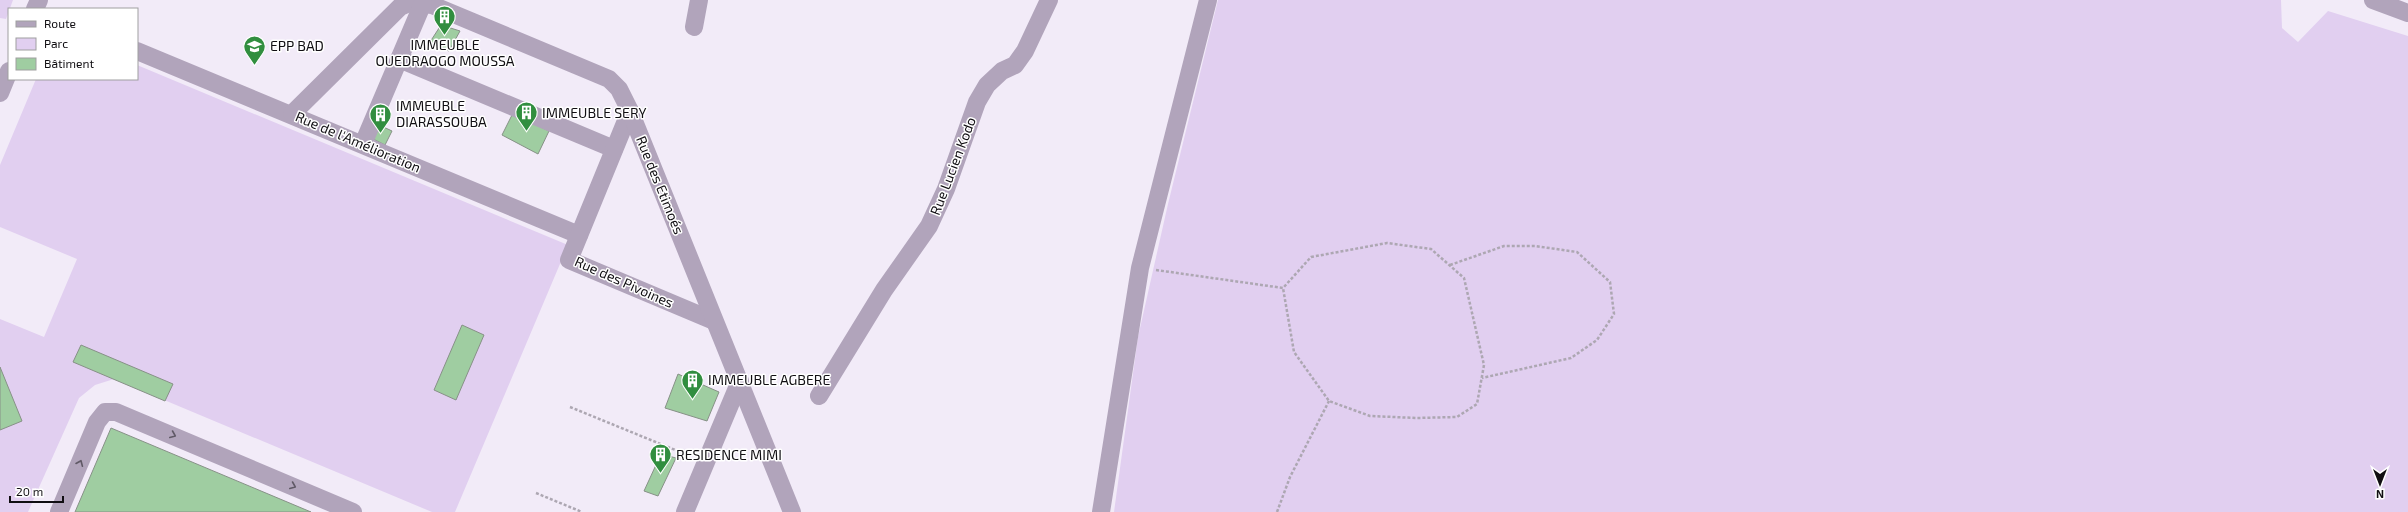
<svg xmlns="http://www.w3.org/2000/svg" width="2408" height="512" viewBox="0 0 2408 512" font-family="'Exo 2',sans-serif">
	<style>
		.green { fill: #e1cff0 }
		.building { fill: #9fcda1; stroke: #879187 }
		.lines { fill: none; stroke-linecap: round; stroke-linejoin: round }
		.path { stroke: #ada7b2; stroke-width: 2.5; stroke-dasharray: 3 2; stroke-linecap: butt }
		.minor { stroke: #b1a4bb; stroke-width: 18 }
		.oneway { stroke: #605966 }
		.labels { text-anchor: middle; stroke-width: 3; stroke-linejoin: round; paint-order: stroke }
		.poi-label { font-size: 14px; fill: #100e12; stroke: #fff; text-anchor: start }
		.street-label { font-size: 14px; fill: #100e12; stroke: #fff }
	</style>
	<rect width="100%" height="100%" fill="#f2ebf8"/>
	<g class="green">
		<path d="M0,0H13L6,19L0,18Z"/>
		<path d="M1218,0H2281L2282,28L2298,42L2328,11L2408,36V512H1114L1138,337L1168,204Z"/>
		<path d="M137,65L568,245L455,512H432L114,379L95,385L79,398L28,512H0V319L44,337L77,259L0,227V165L36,79H137Z"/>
	</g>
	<g class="building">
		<path d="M441,25L460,31L449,51L430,42Z"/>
		<path d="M513,113L549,131L538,154L502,135Z"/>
		<path d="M375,123L392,131L385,145L369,137Z"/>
		<path d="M462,325L484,335L456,400L434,390Z"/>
		<path d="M81,345L173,384L165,401L73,362Z"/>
		<path d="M0,367L22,421L0,430Z"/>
		<path d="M678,374L719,392L707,421L665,408Z"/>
		<path d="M111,428L311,512H75Z"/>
		<path d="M661,454L676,458L658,496L644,491Z"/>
	</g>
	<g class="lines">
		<g class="path">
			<path d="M1450,265L1504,246H1535L1577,252L1610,282L1614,314L1597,340L1571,358L1482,378"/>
			<path d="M1156,270L1283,288L1311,257L1387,243L1431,249L1464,278L1484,365L1477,404L1457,417L1417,418L1370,416L1329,401L1294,352L1283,288"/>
			<path d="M570,407L690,456"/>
			<path d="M536,493L582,512"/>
			<path d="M1277,512L1290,477L1329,401"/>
		</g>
		<g class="minor">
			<path d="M2373,0L2408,13"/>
			<path d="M35,9L39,0"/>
			<path d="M694,27L699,0"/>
			<path d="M137,51L579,235"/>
			<path d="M399,59L614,149"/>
			<path d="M0,93L9,71"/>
			<path d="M630,111L569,260L714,321"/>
			<path d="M292,114L400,7L411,2L432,5L609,79L619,89L630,111L792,512"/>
			<path d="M363,144L423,3"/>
			<path d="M819,396L884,290L929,226L946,189L977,102L987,85L1002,71L1015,65L1025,51L1049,0"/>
			<path d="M59,512L97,422L105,412H116L353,512"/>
			<path d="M685,512L740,381"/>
			<path d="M1101,512L1140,268L1208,0"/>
		</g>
	</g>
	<defs><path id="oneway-chevron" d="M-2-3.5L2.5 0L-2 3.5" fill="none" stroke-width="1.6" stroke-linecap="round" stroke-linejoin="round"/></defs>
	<g class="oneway">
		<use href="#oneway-chevron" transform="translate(173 435) rotate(23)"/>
		<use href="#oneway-chevron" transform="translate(80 463) rotate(-67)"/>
		<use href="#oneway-chevron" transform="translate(293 486) rotate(23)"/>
	</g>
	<defs>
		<symbol id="building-pin" viewBox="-11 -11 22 30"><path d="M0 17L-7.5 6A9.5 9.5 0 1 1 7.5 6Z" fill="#318e3f" stroke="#fff"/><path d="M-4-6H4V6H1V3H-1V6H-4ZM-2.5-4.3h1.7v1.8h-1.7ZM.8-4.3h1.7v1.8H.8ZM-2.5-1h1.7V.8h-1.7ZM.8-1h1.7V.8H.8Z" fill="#fff"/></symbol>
		<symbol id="school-pin" viewBox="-11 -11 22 30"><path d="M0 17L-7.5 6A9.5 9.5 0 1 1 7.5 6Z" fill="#318e3f" stroke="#fff"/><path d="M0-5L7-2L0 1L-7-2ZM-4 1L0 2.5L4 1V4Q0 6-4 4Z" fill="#fff"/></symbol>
	</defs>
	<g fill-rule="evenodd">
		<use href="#building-pin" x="432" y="4" width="25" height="34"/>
		<use href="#school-pin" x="242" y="34" width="25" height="34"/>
		<use href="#building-pin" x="514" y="100" width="25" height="34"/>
		<use href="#building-pin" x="368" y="102" width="25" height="34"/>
		<use href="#building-pin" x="680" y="368" width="25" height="34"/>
		<use href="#building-pin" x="648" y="442" width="25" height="34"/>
	</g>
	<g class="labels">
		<g class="poi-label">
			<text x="445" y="50" text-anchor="middle">IMMEUBLE<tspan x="445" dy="16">OUEDRAOGO MOUSSA</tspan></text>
			<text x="270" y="51">EPP BAD</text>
			<text x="396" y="111">IMMEUBLE<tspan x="396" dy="16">DIARASSOUBA</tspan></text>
			<text x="542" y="118">IMMEUBLE SERY</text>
			<text x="708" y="385">IMMEUBLE AGBERE</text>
			<text x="676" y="460">RESIDENCE MIMI</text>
		</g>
		<g class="street-label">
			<text transform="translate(358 142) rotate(23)" y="5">Rue de l'Amélioration</text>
			<text transform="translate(953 166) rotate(-69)" y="5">Rue Lucien Kodo</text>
			<text transform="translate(660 185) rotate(68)" y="5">Rue des Etimoés</text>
			<text transform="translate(624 282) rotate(24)" y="5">Rue des Pivoines</text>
		</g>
	</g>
	<rect x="8" y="8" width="130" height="72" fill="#ffffff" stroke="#9f9fa0"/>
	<rect x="16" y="21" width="20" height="6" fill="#b1a4bb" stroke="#9f9fa0"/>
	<text x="44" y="28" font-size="12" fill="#100e12">Route</text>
	<rect x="16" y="38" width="20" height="12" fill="#e1cff0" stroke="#9f9fa0"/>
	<text x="44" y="48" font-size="12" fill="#100e12">Parc</text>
	<rect x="16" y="58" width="20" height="12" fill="#9fcda1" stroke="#9f9fa0"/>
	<text x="44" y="68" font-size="12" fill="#100e12">Bâtiment</text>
	<g transform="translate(2380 484) rotate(180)" stroke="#ffffff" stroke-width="3" paint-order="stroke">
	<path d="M0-3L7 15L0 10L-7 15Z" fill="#100e12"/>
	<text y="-6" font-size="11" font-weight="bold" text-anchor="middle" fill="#100e12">N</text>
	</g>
	<path d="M10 496v6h53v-6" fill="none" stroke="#100e12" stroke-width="2"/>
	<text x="16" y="496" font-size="12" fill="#100e12" stroke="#ffffff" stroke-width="3" paint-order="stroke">20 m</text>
</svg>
